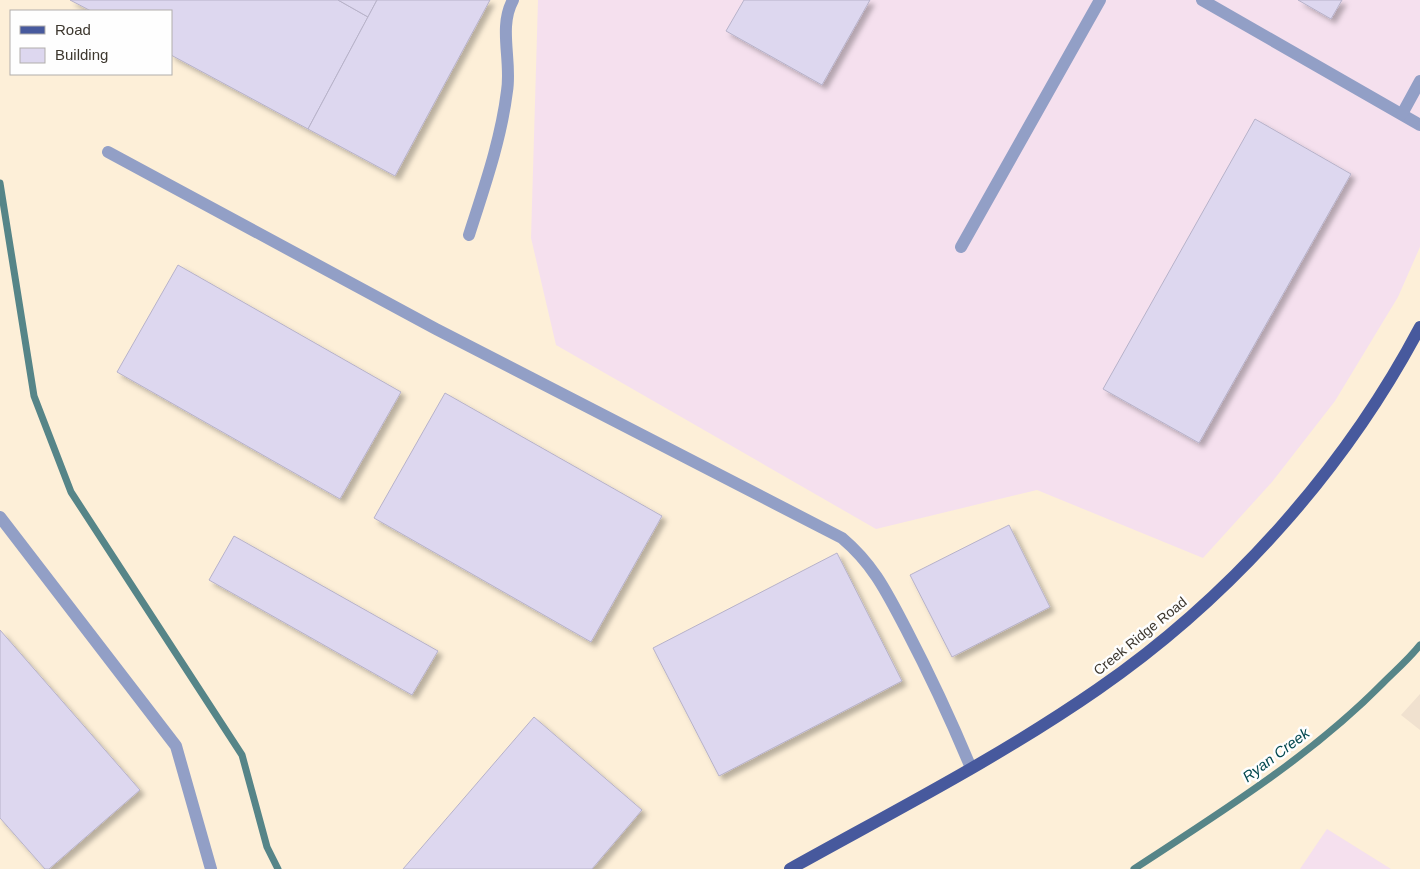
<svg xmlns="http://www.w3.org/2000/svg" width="1420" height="869" viewBox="0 0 1420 869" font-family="Helvetica,sans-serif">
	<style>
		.commercial { fill: #f0e1cf }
		.industrial { fill: #f5e0ee }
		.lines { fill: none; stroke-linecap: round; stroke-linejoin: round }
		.stream { stroke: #568588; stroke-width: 7 }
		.building { fill: #ddd7ef; stroke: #b7b2c9; filter: url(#shadow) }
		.minor { stroke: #929fc6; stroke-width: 12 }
		.major { stroke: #47599d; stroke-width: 12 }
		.labels { text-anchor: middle; stroke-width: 5; stroke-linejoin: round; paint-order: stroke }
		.street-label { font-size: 14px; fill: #3d372e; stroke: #fefefe }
		.water-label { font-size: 15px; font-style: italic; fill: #03484f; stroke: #fefefe }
	</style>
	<defs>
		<filter id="shadow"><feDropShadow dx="4.5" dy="4.5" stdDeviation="2.5" flood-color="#0004"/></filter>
	</defs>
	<rect width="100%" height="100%" fill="#fdefd8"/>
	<path class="commercial" d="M1420,694V730L1401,715Z"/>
	<g class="industrial">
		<path d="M538,0H1420V247L1398,297L1335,401L1272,482L1203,558L1037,490L876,529L556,345L531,238Z"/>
		<path d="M1327,829L1391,869H1300Z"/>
	</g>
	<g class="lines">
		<g class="stream">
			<path d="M0,183L34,396L71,492L242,755L267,847L278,869"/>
			<path d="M1134,869C1221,812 1310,757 1383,683C1395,671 1409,659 1420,645"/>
		</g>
	</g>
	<g class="building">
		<path d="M70,0H338L368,17L308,129L171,55V11H91Z"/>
		<path d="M338,0H377L368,17Z"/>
		<path d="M377,0H490L395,176L308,129Z"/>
		<path d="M744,0H870L822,85L726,31Z"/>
		<path d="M1298,0H1342L1331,19Z"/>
		<path d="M1255,119L1351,174L1199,443L1103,389Z"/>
		<path d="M178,265L401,392L340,499L117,372Z"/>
		<path d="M445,393L662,516L591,642L374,518Z"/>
		<path d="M1009,525L1050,607L952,657L910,575Z"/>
		<path d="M234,536L438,651L412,695L209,580Z"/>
		<path d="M837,553L902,681L719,776L653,648Z"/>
		<path d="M0,630L140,790L49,869H45L0,818Z"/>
		<path d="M534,717L642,810L592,869H403Z"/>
	</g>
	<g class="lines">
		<g class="minor">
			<path d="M1202,0L1420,125"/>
			<path d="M1402,114L1420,81"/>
			<path d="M108,152L436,329L842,538C874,565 887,593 906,629C930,675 951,720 971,768"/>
			<path d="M469,235C484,188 501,140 507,91C512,61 498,27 513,0"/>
			<path d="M961,247L1100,0"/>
			<path d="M0,517L176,746L211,869"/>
		</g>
		<path class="major" d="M790,869C894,811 1000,757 1098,689C1230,598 1345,469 1420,327"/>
	</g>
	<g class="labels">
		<g class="street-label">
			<text transform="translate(1140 636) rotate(-39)" y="5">Creek Ridge Road</text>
		</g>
		<g class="water-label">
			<text transform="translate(1276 755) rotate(-37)" y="5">Ryan Creek</text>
		</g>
	</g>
	<rect x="10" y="10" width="162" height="65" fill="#fefefe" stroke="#b1aeab"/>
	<rect x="20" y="26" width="25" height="8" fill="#47599d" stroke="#b1aeab"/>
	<text x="55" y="35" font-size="15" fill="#3d372e">Road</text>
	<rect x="20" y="48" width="25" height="15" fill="#ddd7ef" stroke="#b1aeab"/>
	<text x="55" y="60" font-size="15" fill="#3d372e">Building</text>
</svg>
